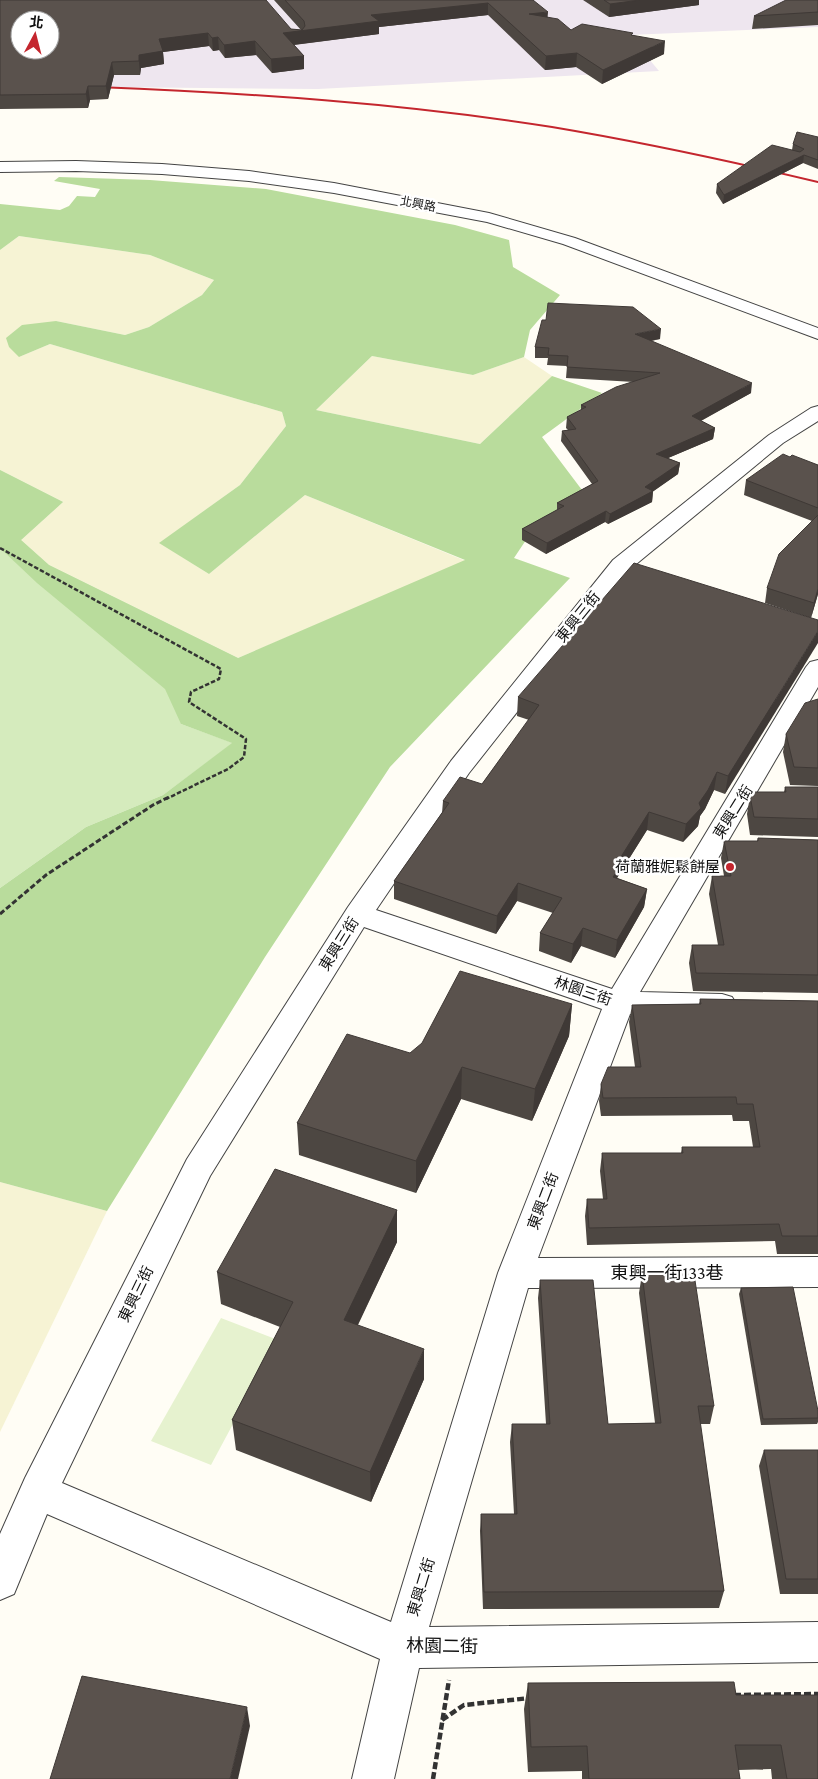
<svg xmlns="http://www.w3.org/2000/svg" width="818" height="1779" viewBox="0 0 818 1779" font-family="'Crimson Pro','Noto Sans TC',serif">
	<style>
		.industrial { fill: #eee6ef; fill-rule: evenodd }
		.farmland { fill: #f6f3d4 }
		.green { fill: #d5ebbd }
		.forest { fill: #b9dc9c }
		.pitch { fill: #e6f2cf }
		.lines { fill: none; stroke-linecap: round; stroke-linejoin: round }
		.minor-casing { stroke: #444; stroke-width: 2 }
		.path-far2 { stroke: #333; stroke-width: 2.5; stroke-dasharray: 4.5 2; stroke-linecap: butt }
		.path-far1 { stroke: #333; stroke-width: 3; stroke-dasharray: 5.5 2.5; stroke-linecap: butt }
		.path { stroke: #333; stroke-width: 4.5; stroke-dasharray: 7 3; stroke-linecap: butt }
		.minor { fill: #fff; fill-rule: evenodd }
		.rail { stroke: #c4262e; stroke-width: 2 }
		.wall { fill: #4d4742 }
		.shaded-wall { fill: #3f3936 }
		.building { fill: #5a524d; stroke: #3f3936; fill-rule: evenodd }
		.poi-dot { fill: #c4262e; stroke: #fff; stroke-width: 2 }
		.labels { text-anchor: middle; stroke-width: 5; stroke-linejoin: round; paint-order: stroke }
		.far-street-label { font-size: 12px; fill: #111; stroke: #fff }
		.street-label { font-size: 15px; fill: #111; stroke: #fff }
		.poi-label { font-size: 15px; fill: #111; stroke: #fff; text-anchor: end }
		.near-street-label { font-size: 18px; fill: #111; stroke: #fff }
	</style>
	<rect width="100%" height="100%" fill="#fffdf5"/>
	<path class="industrial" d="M0,0H818V27L629,35L659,71L318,89L0,86ZM20,20H50V50H20Z"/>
	<g class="farmland">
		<path d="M19,236L150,255L214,280L202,295L149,327L125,335L56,321L19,357L50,344L282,412L286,426L240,485L160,543L209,574L305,495L466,561L238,658L49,565L21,540L63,502L0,470V250Z"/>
		<path d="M372,356L473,375L524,357L552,376L480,444L316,410Z"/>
		<path d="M0,1182L107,1211L0,1432Z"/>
	</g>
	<path class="green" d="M0,470L63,502L21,540L49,565L238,658L181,724L233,743L163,795L86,827L0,888Z"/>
	<path class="forest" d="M59,177L150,180L266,189L455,225L509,240L513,267L560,295L530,330L524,357L473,375L372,356L316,410L480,444L552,376L602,393L542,437L585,494L538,522L514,558L570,578L390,767L265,957L107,1211L0,1182V888L86,827L163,795L232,743L181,724L165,689L37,583L0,548V470L63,502L21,540L49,565L238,658L465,560L305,495L209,574L159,543L240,485L286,426L282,412L50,344L19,357L9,347L6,338L22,325L56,321L125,335L149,327L202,295L214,280L150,255L19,236L0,250V204L60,210L69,206L77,196L95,197L100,189L54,181Z"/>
	<path class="pitch" d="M221,1318L278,1340L211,1465L151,1441Z"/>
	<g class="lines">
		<defs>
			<g id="minor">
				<path d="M76,161L162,164L249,171L334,183L489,213L575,238L818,328V339L563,244L487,222L334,193L249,181L162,174L76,171L0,172V162Z"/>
				<path d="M818,406V421L783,443L629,570L469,773L376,910L612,989L806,667L810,662L818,660V687L640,992L722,994L732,997L737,1005L732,1013L722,1016L630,1014L538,1258L818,1257V1287L528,1288L429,1627L818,1622V1662L419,1668L394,1779H352L380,1659L47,1514L14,1594L0,1600V1534L25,1478L187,1159L348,907L451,761L613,560L769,435L811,408ZM364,927L602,1009L498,1273L391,1622L62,1483L210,1176Z"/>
			</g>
		</defs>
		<use href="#minor" class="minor-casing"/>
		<path class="path-far2" d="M0,548L221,669L219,679L191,692L189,702L246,739L244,757L228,769L166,799"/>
		<path class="path-far1" d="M0,914L46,875L153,805L169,797"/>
		<g class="path">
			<path d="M734,1695L818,1694"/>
			<path d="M442,1720L464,1705L530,1698"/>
			<path d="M433,1779L449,1680"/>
		</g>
		<use href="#minor" class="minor"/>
		<path class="rail" d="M97,87C249,93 401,103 552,127C641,142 730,161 818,182"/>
	</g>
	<g class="wall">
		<path d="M0,0L301,30L274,0H533L548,18L571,30L633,35L664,54L602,84L576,67L545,70L488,15L379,27V34L294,45L304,56V69L272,73L256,55L225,58L219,50L213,51L209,46L163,52L164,64L141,68L140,75H114L108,99L90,100L88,108L0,109Z"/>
		<path d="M583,0H699V5L609,17Z"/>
		<path d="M818,0V25L752,29L754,16Z"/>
		<path d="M818,137V169L803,163L723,204L716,193L717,184L792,150L793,144Z"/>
		<path d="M660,339L651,341L751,393L701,421L715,428L713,439L668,458L680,463L678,474L653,491L652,502L608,524L605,522L546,554L522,540V529L557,510V503L592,484L561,441L562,431L568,430L566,428L567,417L581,410V405L634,382L566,378L567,366L547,365L548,358H535V347Z"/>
		<path d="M790,457L818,465V594L811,618L765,603L767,588L812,521L744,495L746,480Z"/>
		<path d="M818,620L725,794L714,790L705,809L700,816L698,826L683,842L647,830L617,878L647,889L644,907L615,958L581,946L571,963L539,951L540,933L553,913L517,901L496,934L394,899V881L442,813L443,801L482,784L529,720L517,716L518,697Z"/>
		<path d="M818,699V786L790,785L783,752L786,734Z"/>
		<path d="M785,787H818V837L750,835L747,814L750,796L784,792Z"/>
		<path d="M758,838L818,840V993L693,991L689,963L692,945H718L709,894L712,876H724L721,858L724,841H757Z"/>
		<path d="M700,999L818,1001V1254H777L775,1241L587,1245L585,1216L587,1199H603L600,1171L602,1153H681L682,1147H753L749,1121H733L732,1115L601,1116L599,1101L601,1084L635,1067L629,1022L632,1005L699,1004Z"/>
		<path d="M572,1004L569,1036L532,1121L461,1099L416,1193L299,1155L297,1123L410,1053Z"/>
		<path d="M397,1210V1242L358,1325L424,1379L371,1502L236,1450L232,1420L280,1327L221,1304L217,1272Z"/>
		<path d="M642,1274L714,1406L710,1424H700L724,1591L719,1608L483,1609L480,1531L481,1514H514L510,1442L512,1424H546L538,1298L540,1280L608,1424L655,1423L639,1293Z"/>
		<path d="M741,1288L818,1411V1422L817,1424L761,1425L739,1294Z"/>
		<path d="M764,1450H818V1594H780L759,1466Z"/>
		<path d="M528,1683L736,1695L818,1779H772L771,1769L738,1770L740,1779H582V1771L528,1772L524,1709Z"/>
	</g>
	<g class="shaded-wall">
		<path d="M640,0H699V5L609,17L610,4Z"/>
		<path d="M488,3V15L379,27V34L284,46L283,33L372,22L371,15Z"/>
		<path d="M548,12L547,25L529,14Z"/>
		<path d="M208,33L209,46L163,52L164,64L141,68L140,75L139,61V55L159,39Z"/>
		<path d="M218,37L219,50L213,51L212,38Z"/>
		<path d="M255,41L256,55L225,58L224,45Z"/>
		<path d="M665,41L664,54L602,84L603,70Z"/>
		<path d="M577,53L576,67L545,70L546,56Z"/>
		<path d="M304,56V69L272,73L271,59Z"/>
		<path d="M112,62L114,75L108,99L106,86Z"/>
		<path d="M88,86L90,100L88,108L86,94Z"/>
		<path d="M804,155L803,163L723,204L724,195Z"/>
		<path d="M661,329L660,339L634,344L635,334Z"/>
		<path d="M752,383L751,393L691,426L692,416Z"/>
		<path d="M715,428L713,439L654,464L656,454Z"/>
		<path d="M680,463L678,474L651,493L653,491L652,502L608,524L610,514L645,487Z"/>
		<path d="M606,511L605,522L546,554L547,543Z"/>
		<path d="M818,589V594L811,618L814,603Z"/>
		<path d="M818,631V643L725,794L728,776Z"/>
		<path d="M717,772L714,790L705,809L700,816L698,826L683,842L686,824Z"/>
		<path d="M649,812L647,830L617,878L616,888L611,896L614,868Z"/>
		<path d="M518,883L517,901L496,934L497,916Z"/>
		<path d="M647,889L644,907L615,958L617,940Z"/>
		<path d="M583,928L581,946L571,963L573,944Z"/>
		<path d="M572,1004L569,1036L532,1121L535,1089Z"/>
		<path d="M462,1067L461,1099L416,1193V1161Z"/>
		<path d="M397,1210V1242L345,1351L344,1320Z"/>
		<path d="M424,1349V1379L371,1502L370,1472Z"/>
		<path d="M247,1707L250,1726L238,1779H230Z"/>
	</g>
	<g class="building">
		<path d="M0,0H266L291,29L302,30L305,26L304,21L285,0H533L548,12L529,14L558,19L571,30L582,24L633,33L631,35L665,41L603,70L577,53L546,56L488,3L371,15L379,21L283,33L304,56L271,59L255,41L224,45L218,37L212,38L208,33L159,39L163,51L139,55V61L112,62L106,86H88L86,94L0,95ZM20,20H50V50H20Z"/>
		<path d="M604,0H640L610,4Z"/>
		<path d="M786,0H818V12L754,16Z"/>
		<path d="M797,132L818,137V160L804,155L724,195L717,184L772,145L800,152L804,149L793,144Z"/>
		<path d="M548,303L633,307L661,329L635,334L752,383L692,416L715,428L656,454L680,463L645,487L653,491L610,514L606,511L547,543L522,529L564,506L557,503L598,481L562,431L576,429L567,417L586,407L581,405L616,387L660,373L567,367L568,356L548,355L549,348L535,347L542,320H546Z"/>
		<path d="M783,454L790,457L792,455L818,465V508L746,480Z"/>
		<path d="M818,515V589L814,603L767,588L779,554Z"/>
		<path d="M634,563L818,620V631L728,776L717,772L708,790L699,803L701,808L686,824L649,812L614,868L618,870L613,877L647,889L617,940L583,928L573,944L540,933L562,898L518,883L497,916L394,881L449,803L443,801L460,777L482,784L539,705L518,697Z"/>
		<path d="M818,699V768L794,767L786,734L805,703Z"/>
		<path d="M785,787H818V819L754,817L750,796L753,792H786Z"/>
		<path d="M758,838L818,840V975L696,973L692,945H724L712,876H731L724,841H758Z"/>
		<path d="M460,971L572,1004L535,1089L462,1067L416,1161L297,1123L347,1034L410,1053L422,1043Z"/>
		<path d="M700,999L818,1001V1236H782L779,1224L589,1228L587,1199H607L602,1153H683L682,1147H760L753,1104H737L736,1097L603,1098L601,1084L608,1067H641L632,1005L701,1004Z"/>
		<path d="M275,1169L397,1210L344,1320L424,1349L370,1472L232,1420L293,1302L217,1272Z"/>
		<path d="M642,1274H694L714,1406H698L724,1591L484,1592L481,1514H517L512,1424H550L540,1280H593L608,1424L661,1423Z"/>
		<path d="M793,1287L818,1411V1418L763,1419L741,1288Z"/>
		<path d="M764,1450H818V1579H786Z"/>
		<path d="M82,1676L247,1707L230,1779H50Z"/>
		<path d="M734,1682L736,1695H818V1779H787L781,1745H735L740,1779H589L587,1746L531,1747L528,1683Z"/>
	</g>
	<circle class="poi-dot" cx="730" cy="867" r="5"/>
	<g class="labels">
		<g class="far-street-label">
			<text transform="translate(418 204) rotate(11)" y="4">北興路</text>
		</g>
		<g class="street-label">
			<text transform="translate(578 617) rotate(-51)" y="5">東興三街</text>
			<text transform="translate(733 812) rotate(-58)" y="5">東興二街</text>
			<text transform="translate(339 944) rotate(-58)" y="5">東興三街</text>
			<text transform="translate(583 991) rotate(19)" y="5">林園三街</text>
			<text transform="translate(543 1201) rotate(-69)" y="5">東興二街</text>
			<text transform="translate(136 1294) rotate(-64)" y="5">東興三街</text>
			<text transform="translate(421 1587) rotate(-73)" y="5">東興二街</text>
		</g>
		<g class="poi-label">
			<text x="720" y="872">荷蘭雅妮鬆餅屋</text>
		</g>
		<g class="near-street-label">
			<text x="667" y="1279">東興一街133巷</text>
			<text transform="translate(442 1646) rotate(1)" y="6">林園二街</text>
		</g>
	</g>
	<g transform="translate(35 35) rotate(7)"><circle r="24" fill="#ffffff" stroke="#a0a0a0"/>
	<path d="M0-4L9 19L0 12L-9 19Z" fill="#c4262e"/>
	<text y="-8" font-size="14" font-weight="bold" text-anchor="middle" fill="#111111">北</text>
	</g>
</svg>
